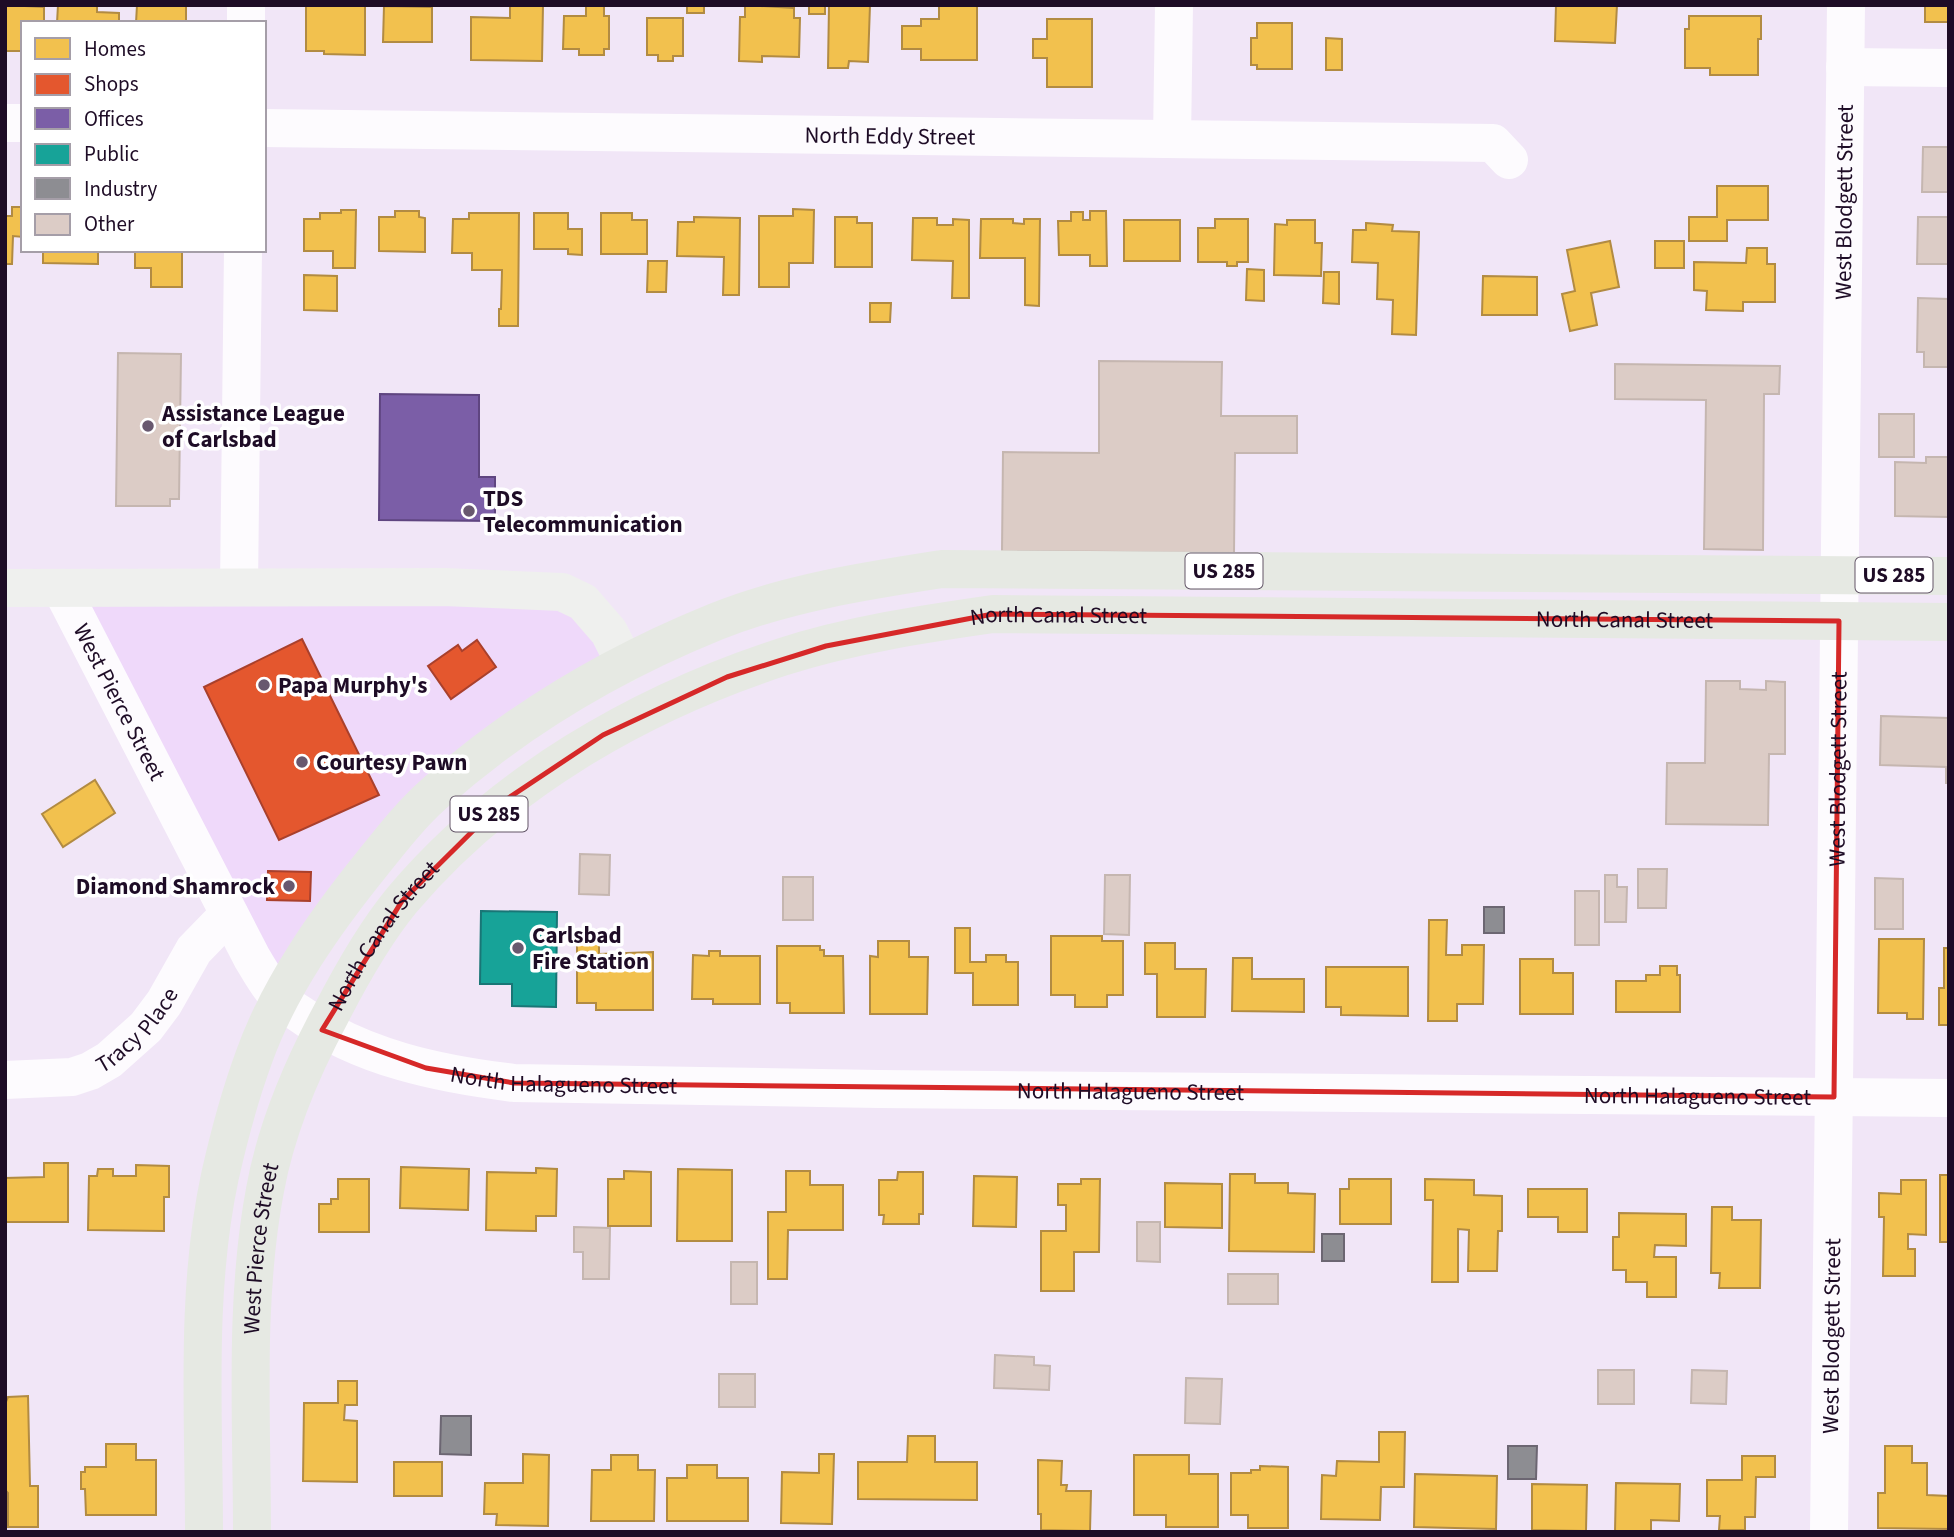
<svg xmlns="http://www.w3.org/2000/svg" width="1954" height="1537" viewBox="0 0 1954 1537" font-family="'Source Sans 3',sans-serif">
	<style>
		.built { fill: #efd9fa }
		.homes { fill: #f2c14e; stroke: #b28b42; stroke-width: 2 }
		.shops { fill: #e4572e; stroke: #a9402c; stroke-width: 2 }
		.offices { fill: #7b5ea7; stroke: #5f4580; stroke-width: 2 }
		.public { fill: #17a398; stroke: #197676; stroke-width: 2 }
		.industry { fill: #8d8d92; stroke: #6c6672; stroke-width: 2 }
		.building { fill: #dcccc6; stroke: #c5b6b0; stroke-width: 2 }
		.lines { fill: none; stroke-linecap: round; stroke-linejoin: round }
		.minor { stroke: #fdfbfe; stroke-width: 38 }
		.major { stroke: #eff0ee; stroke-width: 38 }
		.highway { stroke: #e6e9e3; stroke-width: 38 }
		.marked { fill: none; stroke: #d62828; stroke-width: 5; stroke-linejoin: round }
		.poi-dot { fill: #68586f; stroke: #fff; stroke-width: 2.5 }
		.labels { text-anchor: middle; stroke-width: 7; stroke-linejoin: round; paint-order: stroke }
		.shield { fill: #fff; stroke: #625567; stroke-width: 2 }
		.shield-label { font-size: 21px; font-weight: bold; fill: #1e0c26 }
		.street-label { font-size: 23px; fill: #1e0c26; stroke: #fff }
		.poi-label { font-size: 23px; font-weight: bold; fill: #1e0c26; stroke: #fff; text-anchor: start }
	</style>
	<rect width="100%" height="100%" fill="#f1e6f7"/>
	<path class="built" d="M61,588L562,592L625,664L495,743L280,1000Z"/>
	<g class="homes">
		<path d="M5,5L44,7V23H23V51H5Z"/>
		<path d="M58,5H97V12L119,13V23H57Z"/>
		<path d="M137,5H186V23H136Z"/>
		<path d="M306,5H365V55L324,54V51H306Z"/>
		<path d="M510,5H543L542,61L471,60V17L510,18Z"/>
		<path d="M586,5H604V16H609V49H604V55H579V49H563L564,16H586Z"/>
		<rect x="687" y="5" width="17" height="8"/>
		<path d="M745,5L794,8V18H800L799,57L762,56V62L739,61L740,17H745Z"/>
		<rect x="809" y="5" width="16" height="9"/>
		<path d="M829,5H870L868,62L849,61L848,68H828Z"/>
		<path d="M939,5H977V60H921V49H902V26H921V19H939Z"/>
		<path d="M1556,5H1617L1615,43L1555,41Z"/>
		<rect x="1925" y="5" width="24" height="17"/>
		<path d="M384,6L432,7V42H383Z"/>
		<path d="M1689,16H1761V39H1758V75H1710V68H1685V29H1689Z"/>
		<path d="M647,18H683V56H673V61H658V55H647Z"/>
		<path d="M1047,19H1092V87H1047V58H1033V39H1047Z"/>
		<path d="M1257,23H1292V69H1257V65H1251V38H1257Z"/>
		<path d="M1326,38L1342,39V70H1326Z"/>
		<path d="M1717,186H1768V220H1727V241H1689V217H1717Z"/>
		<path d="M12,207H23V237L13,236L12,264H5V216H12Z"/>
		<path d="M793,209L814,210L813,263H789V287H759V216H793Z"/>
		<path d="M341,210H356L355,268H333V251H304V219H320V213H341Z"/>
		<path d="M395,211H419V217L425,218V252L379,251V217H395Z"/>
		<path d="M1090,211H1106L1107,266H1090V255H1059L1058,221H1071V212H1083V220H1090Z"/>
		<path d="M469,213H519L518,326H499V309H501L502,270H472V253H452L453,219H469Z"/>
		<path d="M534,213H568V229H582V255L568,254V249H534Z"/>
		<path d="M601,213H632V220H647V254H601Z"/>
		<path d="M694,217L740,218L739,295H723L724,257L677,256L678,222H694Z"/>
		<path d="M835,217H857V223H872V267H835Z"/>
		<path d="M913,218H937V225H953V219L969,220V298H952L953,261L912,260Z"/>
		<path d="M981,219H1013V223L1024,224V219H1040L1039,306L1025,305V258H980Z"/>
		<path d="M1215,219H1248V262H1237V266H1227V262H1198V228H1215Z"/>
		<rect x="1124" y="220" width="56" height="41"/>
		<path d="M1287,220H1315V243H1322L1321,276L1274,275L1275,224L1287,225Z"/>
		<path d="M1366,223L1393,225L1392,231L1419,232L1416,335L1392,334L1393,300L1377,299L1378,263L1352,262L1353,230H1366Z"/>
		<path d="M1610,241L1619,287L1591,293L1597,325L1570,331L1562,294L1575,291L1567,250Z"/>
		<rect x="1655" y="241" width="29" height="27"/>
		<path d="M1747,248H1767V264H1775V302H1743V311L1706,310L1707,291L1694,290V262L1746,263Z"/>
		<path d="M43,250H98V264L43,263Z"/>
		<path d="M135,250H182V287H151V268H135Z"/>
		<path d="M648,261H667L666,292H647Z"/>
		<path d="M1247,269L1264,270V301L1246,300Z"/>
		<path d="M1324,272H1339V304L1323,303Z"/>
		<path d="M304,275L337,276V311L304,310Z"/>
		<path d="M1483,276L1537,277V315H1482Z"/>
		<path d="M870,303H891L890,322H870Z"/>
		<path d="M95,780L115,813L63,847L42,814Z"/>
		<path d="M1429,920H1447L1446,955H1462V945H1484L1483,1004H1457V1021H1428Z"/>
		<path d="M955,928H970V962H986V955H1006V962H1018V1005H973V973H955Z"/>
		<path d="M1051,936H1102V941H1123V995H1107V1007H1075V995H1051Z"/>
		<path d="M577,939H599V954L653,952V1010H596V1003H577Z"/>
		<path d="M1879,939H1924L1923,1019H1907V1013H1878Z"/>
		<path d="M878,941H909V957H928L927,1014H870V956L878,957Z"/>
		<path d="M1145,943H1175V969H1206L1205,1017H1157V974H1145Z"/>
		<path d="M777,946H820V950H824V956H843L844,1013H790V1003H777Z"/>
		<path d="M1944,948H1949V1025H1939V988H1944Z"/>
		<path d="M709,951H720V956H760V1004H713V999H692L693,955L709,956Z"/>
		<path d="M1233,958H1252V979H1304V1012L1232,1011Z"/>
		<path d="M1520,959H1553V973H1573V1014H1520Z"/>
		<path d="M1660,966H1677V975H1680V1012H1616V981H1646V975H1660Z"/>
		<path d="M1326,967H1408V1016L1341,1015V1007H1326Z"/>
		<path d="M44,1163H68V1222H5V1178L44,1177Z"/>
		<path d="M136,1165L169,1166V1197H164V1231L88,1230L89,1176H97L98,1169H113V1176H136Z"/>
		<path d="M401,1167L469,1169L468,1210L400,1208Z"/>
		<path d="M536,1168L557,1169L556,1216H536V1231L486,1230L487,1172L536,1173Z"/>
		<path d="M678,1169L732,1170V1241H677Z"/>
		<path d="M624,1171L651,1172V1226H608V1179H624Z"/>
		<path d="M786,1171H810V1185H843V1230H788L787,1279H768V1212H786Z"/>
		<path d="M898,1172H923V1214H919V1224H883L884,1215H879V1180H897Z"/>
		<path d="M1230,1174H1255V1183H1288V1193L1315,1194L1314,1252L1229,1251Z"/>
		<rect x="1940" y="1175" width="9" height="67"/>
		<path d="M974,1176L1017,1177L1016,1227L973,1226Z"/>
		<path d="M338,1179H369V1232H319V1204H331V1199H338Z"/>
		<path d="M1081,1179H1100L1099,1252H1074V1291H1041V1231H1066V1205H1058V1184H1081Z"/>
		<path d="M1349,1179H1391V1224H1340V1189H1349Z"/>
		<path d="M1425,1179L1474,1180V1195L1502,1196V1231H1498L1497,1271H1468L1469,1230L1458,1229V1282H1432L1433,1200H1425Z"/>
		<path d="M1901,1180H1926V1235L1908,1234V1249H1915V1276H1883L1884,1217H1879V1193L1901,1194Z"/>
		<path d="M1165,1183L1222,1184V1228L1165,1227Z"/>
		<path d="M1528,1189H1587V1232H1558V1217H1528Z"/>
		<path d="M1712,1207H1732V1220H1761L1760,1288H1719L1720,1273H1711Z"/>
		<path d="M1619,1213L1686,1214V1246L1655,1245L1654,1257H1676V1297H1647V1282H1626V1270H1613V1237H1619Z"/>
		<path d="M338,1381H357V1405H345L344,1420L357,1421V1482L303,1481L304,1403H338Z"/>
		<path d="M28,1396L30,1486H38V1527H8V1493L5,1490V1404L8,1397Z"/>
		<path d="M1379,1432H1405L1404,1487H1381L1380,1520L1321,1519L1322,1475L1336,1476L1337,1461L1379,1462Z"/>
		<path d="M908,1436H935V1462H977V1500L858,1499V1462H907Z"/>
		<path d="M106,1444H136V1460H156V1515H86L85,1489H81V1472H85V1467H106Z"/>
		<path d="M1885,1446H1912V1463H1927V1495L1949,1496V1529L1878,1528V1493H1885Z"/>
		<path d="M523,1454L549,1455L548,1526L496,1525L497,1514H484L485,1483H523Z"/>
		<path d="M819,1454H834L832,1524L781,1523L782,1472L819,1473Z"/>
		<path d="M611,1455H638V1470H655L654,1521H591L592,1470H611Z"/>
		<path d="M1134,1455H1189V1474H1218V1527H1166V1515H1134Z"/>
		<path d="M1742,1456H1775V1477H1756L1755,1517H1745V1530H1719L1720,1516H1707V1480H1742Z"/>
		<path d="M1038,1460L1062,1461L1061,1485H1067L1066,1491H1091L1090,1531L1041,1530V1514H1038Z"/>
		<rect x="394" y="1462" width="48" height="34"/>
		<path d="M687,1465H717V1478H748V1521H667V1478H687Z"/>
		<path d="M1260,1466L1288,1467V1528H1248V1515H1231V1473H1251V1470H1260Z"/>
		<path d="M1415,1474L1497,1476L1496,1529L1414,1527Z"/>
		<path d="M1616,1483L1680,1484L1679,1521L1651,1520V1532H1615Z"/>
		<path d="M1532,1484L1587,1485L1586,1531L1532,1530Z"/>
	</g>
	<g class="shops">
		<path d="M302,639L379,795L279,840L204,687Z"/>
		<path d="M477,640L496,667L451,699L428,666L458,645L462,651Z"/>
		<path d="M268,871L311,872L310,901L267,900Z"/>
	</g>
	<path class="offices" d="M380,394L479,395V477H495V521L379,520Z"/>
	<path class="public" d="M481,911L557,912L556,1007L512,1006V984H480Z"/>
	<g class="industry">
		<rect x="1484" y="907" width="20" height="26"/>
		<rect x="1322" y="1234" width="22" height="27"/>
		<path d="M441,1416H471V1455L440,1454Z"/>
		<path d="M1508,1446H1537L1536,1479H1508Z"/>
	</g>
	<g class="building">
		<path d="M1923,147H1949V192H1922Z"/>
		<path d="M1918,217H1949V264H1917Z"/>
		<path d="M1918,298L1949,299V367H1924V352H1917Z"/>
		<path d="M118,353L181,354L179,499H170V506H116Z"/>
		<path d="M1099,361L1222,362L1221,416H1297V453H1235L1234,553L1002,551L1003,452L1099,453Z"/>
		<path d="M1615,364L1780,366L1779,394H1764L1763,550L1704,549L1706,400L1615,399Z"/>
		<rect x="1879" y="414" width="35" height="43"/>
		<path d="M1926,457H1948V517L1895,516V462L1926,463Z"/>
		<path d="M1706,681H1740V689L1766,690V681L1785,682V754H1769L1768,825L1666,824L1667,763H1705Z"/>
		<path d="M1881,716L1949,718V783H1946V767L1880,765Z"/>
		<path d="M580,854L610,855L609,895L579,894Z"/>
		<path d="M1638,869H1667L1666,908H1638Z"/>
		<path d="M1105,875H1130L1129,935L1104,934Z"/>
		<path d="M1605,875H1617V887H1627L1626,922H1605Z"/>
		<rect x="783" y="877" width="30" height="43"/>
		<path d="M1875,878L1903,879V929H1875Z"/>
		<rect x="1575" y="891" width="24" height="54"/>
		<path d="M1137,1222H1160V1262L1137,1261Z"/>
		<path d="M574,1227L610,1228L609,1279H583V1252H574Z"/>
		<rect x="731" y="1262" width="26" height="42"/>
		<rect x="1228" y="1274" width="50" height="30"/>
		<path d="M995,1355L1034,1357V1365L1050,1366L1049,1390L994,1388Z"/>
		<rect x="1598" y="1370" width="36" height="34"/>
		<path d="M1692,1370L1727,1371L1726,1404L1691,1403Z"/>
		<rect x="719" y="1374" width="36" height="33"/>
		<path d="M1186,1378L1222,1379L1220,1424L1185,1423Z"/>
	</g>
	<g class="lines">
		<g class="minor">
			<path d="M246,23V5"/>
			<path d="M1845,67L1949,68"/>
			<path d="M5,123H23"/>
			<path id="s1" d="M264,128L1493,143L1509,160"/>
			<path d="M1172,139L1174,5"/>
			<path d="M239,586L243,250"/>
			<path id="s2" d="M61,588L252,958C260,971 268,986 279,998C284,1005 293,1009 300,1014C361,1058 440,1074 514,1083L879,1089L1949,1098"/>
			<path id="s3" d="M5,1080L72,1077L90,1071L109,1060L146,1027L164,1003L194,950L229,914"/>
			<path id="s4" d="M1829,1532L1846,5"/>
		</g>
		<path class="major" d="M5,588L444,587L562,592L583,602L609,632L625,664"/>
		<g class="highway">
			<path d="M204,1532C204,1414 195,1292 220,1176C229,1136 240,1095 254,1057C279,987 325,922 371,865C391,840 411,814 435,793C517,720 614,663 715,622C787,593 865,581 942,569L1949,576"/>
			<path id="s5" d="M252,1532C252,1419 244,1301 265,1190C276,1129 302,1068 331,1014C351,975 374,934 402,900C501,783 638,704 782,657C850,635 923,624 993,614L1949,622"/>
		</g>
	</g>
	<path class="marked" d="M993,614L1839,621L1834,1097L514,1083L426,1068L322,1030L402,901L501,803L603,735L727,677L826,646Z"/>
	<g class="poi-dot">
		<circle cx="148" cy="426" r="7"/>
		<circle cx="469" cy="511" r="7"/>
		<circle cx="264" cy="685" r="7"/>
		<circle cx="302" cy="762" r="7"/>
		<circle cx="289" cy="886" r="7"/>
		<circle cx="518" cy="948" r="7"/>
	</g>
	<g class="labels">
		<g class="shield">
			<rect x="1185.5" y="553.5" width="77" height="35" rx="5"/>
			<rect x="1855.5" y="557.5" width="77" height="35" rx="5"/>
			<rect x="450.5" y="796.5" width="77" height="35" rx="5"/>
		</g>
		<g class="shield-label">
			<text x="1224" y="578">US 285</text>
			<text x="1894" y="582">US 285</text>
			<text x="489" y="821">US 285</text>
		</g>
		<g class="street-label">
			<text dy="8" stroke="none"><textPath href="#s1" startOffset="626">North Eddy Street</textPath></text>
			<text dy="8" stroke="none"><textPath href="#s4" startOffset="1330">West Blodgett Street</textPath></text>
			<text dy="8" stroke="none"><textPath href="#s5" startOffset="1404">North Canal Street</textPath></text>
			<text dy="8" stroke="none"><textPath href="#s5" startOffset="1970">North Canal Street</textPath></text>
			<text dy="8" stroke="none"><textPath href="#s2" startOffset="128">West Pierce Street</textPath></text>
			<text dy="8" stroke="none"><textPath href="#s4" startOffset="763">West Blodgett Street</textPath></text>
			<text dy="8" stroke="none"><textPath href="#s5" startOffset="626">North Canal Street</textPath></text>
			<text dy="8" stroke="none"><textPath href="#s3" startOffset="149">Tracy Place</textPath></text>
			<text dy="8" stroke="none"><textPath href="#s2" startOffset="768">North Halagueno Street</textPath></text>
			<text dy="8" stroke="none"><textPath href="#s2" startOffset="1335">North Halagueno Street</textPath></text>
			<text dy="8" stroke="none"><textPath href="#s2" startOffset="1902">North Halagueno Street</textPath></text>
			<text dy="8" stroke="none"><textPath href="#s5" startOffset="284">West Pierce Street</textPath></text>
			<text dy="8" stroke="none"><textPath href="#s4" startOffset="196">West Blodgett Street</textPath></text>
		</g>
		<g class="poi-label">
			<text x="162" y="421">Assistance League<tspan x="162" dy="26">of Carlsbad</tspan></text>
			<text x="483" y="506">TDS<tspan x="483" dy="26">Telecommunication</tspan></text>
			<text x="278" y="693">Papa Murphy's</text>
			<text x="316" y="770">Courtesy Pawn</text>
			<text x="275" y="894" text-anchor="end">Diamond Shamrock</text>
			<text x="532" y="943">Carlsbad<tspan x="532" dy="26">Fire Station</tspan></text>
		</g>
	</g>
	<rect width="1954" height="1537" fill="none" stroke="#1e0c26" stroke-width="14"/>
	<rect x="21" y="21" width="245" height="231" fill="#ffffff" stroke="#a59ea8" stroke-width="2"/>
	<rect x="35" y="38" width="35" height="21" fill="#f2c14e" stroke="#a59ea8" stroke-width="2"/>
	<text x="84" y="56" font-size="21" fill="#1e0c26">Homes</text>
	<rect x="35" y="74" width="35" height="21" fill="#e4572e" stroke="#a59ea8" stroke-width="2"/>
	<text x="84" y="91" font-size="21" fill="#1e0c26">Shops</text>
	<rect x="35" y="108" width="35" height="21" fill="#7b5ea7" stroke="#a59ea8" stroke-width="2"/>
	<text x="84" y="126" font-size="21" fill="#1e0c26">Offices</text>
	<rect x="35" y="144" width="35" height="21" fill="#17a398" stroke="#a59ea8" stroke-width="2"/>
	<text x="84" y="161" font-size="21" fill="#1e0c26">Public</text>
	<rect x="35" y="178" width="35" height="21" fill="#8d8d92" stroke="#a59ea8" stroke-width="2"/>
	<text x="84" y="196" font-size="21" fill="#1e0c26">Industry</text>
	<rect x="35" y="214" width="35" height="21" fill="#dcccc6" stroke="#a59ea8" stroke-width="2"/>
	<text x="84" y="231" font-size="21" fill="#1e0c26">Other</text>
</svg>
